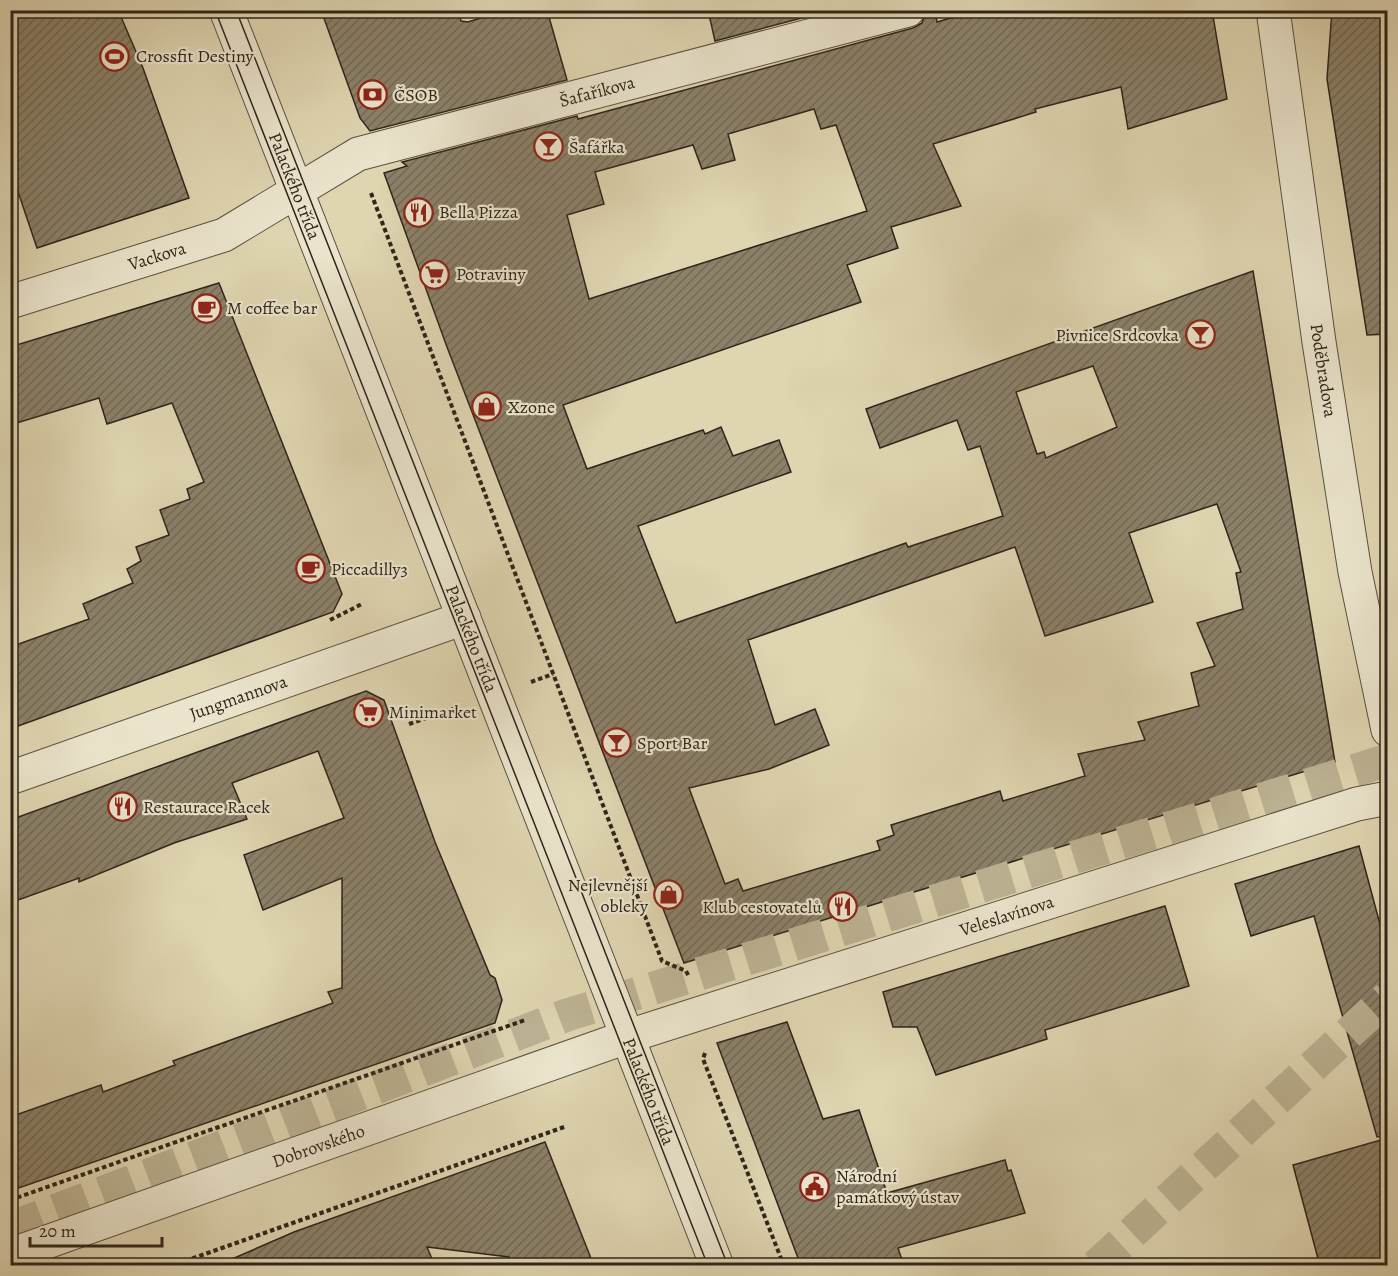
<svg xmlns="http://www.w3.org/2000/svg" width="1398" height="1276" viewBox="0 0 1398 1276" font-family="Alegreya,serif">
	<style>
		.building { fill: url(#building-hatch); stroke: #2f251b; stroke-width: 1.5; fill-rule: evenodd }
		.lines { fill: none; stroke-linecap: round; stroke-linejoin: round }
		.trunk-tunnel { stroke: #bcb293; stroke-width: 33; stroke-dasharray: 33 16; stroke-linecap: butt }
		.minor-casing { stroke: #5b5140; stroke-width: 35 }
		.tertiary-casing { stroke: #5b5140; stroke-width: 35 }
		.path { stroke: #2f251b; stroke-width: 4; stroke-dasharray: 4.5 3; stroke-linecap: butt }
		.minor { stroke: #eae4cc; stroke-width: 33 }
		.tertiary { stroke: #eae4cc; stroke-width: 33 }
		.tram { stroke: #2f251b; stroke-width: 1.5 }
		.labels { text-anchor: middle; stroke-width: 4.5; stroke-linejoin: round; paint-order: stroke }
		.poi-label { font-size: 18px; fill: #2f251b; stroke: #eae4cc; text-anchor: start }
		.street-label { font-size: 18px; fill: #2f251b; stroke: #eae4cc }
	</style>
	<defs>
		<pattern id="building-hatch" width="6" height="6" patternUnits="userSpaceOnUse" patternTransform="scale(1.5)"><rect width="6" height="6" fill="#8b8169"/><path d="M-1 1l2-2M0 6l6-6M5 7l2-2" fill="none" stroke="#726956"/></pattern>
	</defs>
	<rect width="100%" height="100%" fill="#dfd5b1"/>
	<filter id="stains"><feTurbulence type="fractalNoise" baseFrequency=".00333" numOctaves="4"/><feColorMatrix values="0 0 0 0 .2 0 0 0 0 .09 0 0 0 0 .02 0 0 0 .5 -.17"/></filter>
	<radialGradient id="worn" r=".72"><stop offset=".6" stop-color="#630" stop-opacity="0"/><stop offset="1" stop-color="#630" stop-opacity=".3"/></radialGradient>
	<g class="building">
		<path d="M10,10H118L143,68L189,198L37,248L10,168Z"/>
		<path d="M321,10H458L461,21L468,22L506,10H547L567,80L370,131L360,118Z"/>
		<path d="M708,10H832L715,41Z"/>
		<path d="M926,10H935L937,22L978,10H1212L1227,99L1128,129L1121,87L1035,109L1036,112L933,144L961,206L891,227L898,248L847,265L861,302L563,405L587,469L703,430L705,434L721,427L733,456L779,440L791,472L638,526L676,623L906,543L908,547L1003,516L980,446L968,450L957,420L880,448L866,409L1253,271L1335,762L684,963L447,347L384,173L407,166L402,162L577,116L578,119L913,28L922,23ZM814,109L821,129L836,125L867,211L589,299L567,215L604,204L595,172L693,145L702,169L735,160L728,134ZM1093,366L1117,427L1046,458L1044,452L1037,454L1016,392ZM1217,504L1241,572L1236,573L1243,609L1197,623L1215,666L1191,673L1199,706L1138,722L1145,740L1078,754L1085,776L1003,801L1000,791L891,825L894,835L877,841L880,850L743,891L738,879L725,884L689,788L769,769L829,745L815,709L775,725L748,640L1015,547L1045,636L1153,602L1129,533Z"/>
		<path d="M1332,10H1380L1379,17L1388,16V334L1367,335L1327,79Z"/>
		<path d="M219,283L342,594L333,612L10,729V647L89,619L83,604L133,583L127,569L141,561L136,547L169,535L160,510L190,499L187,489L204,482L172,403L107,424L99,398L10,425V347Z"/>
		<path d="M366,691L384,700L435,842L490,975L495,978L502,1000L495,1023L10,1191V1117L101,1085L103,1092L175,1065L173,1061L333,1003L328,992L342,988V878L263,910L244,855L344,818L318,751L232,783L247,819L174,843L79,882V878L10,903V820Z"/>
		<path d="M1359,846L1388,954V1135L1377,1137L1314,916L1251,936L1235,884Z"/>
		<path d="M1165,906L1189,986L1045,1030L1047,1039L936,1075L917,1027H893L883,992Z"/>
		<path d="M787,1022L823,1119L859,1110L887,1193L1005,1160L1008,1171L1011,1170L1025,1213L898,1248L904,1266H801L717,1043Z"/>
		<path d="M1388,1138V1266H1320L1293,1165Z"/>
		<path d="M545,1142L594,1266H512L509,1257L427,1247L435,1266H216L294,1232Z"/>
	</g>
	<g class="lines">
		<g class="trunk-tunnel">
			<path d="M10,1228L567,1015L1388,760"/>
			<path d="M1096,1266L1388,997"/>
		</g>
		<defs>
			<g id="minor">
				<path id="s1" d="M1273,10L1319,342L1355,572L1388,730"/>
				<path id="s2" d="M10,302L224,235L358,154L908,10"/>
				<path id="s3" d="M10,778L464,618"/>
				<path id="s4" d="M10,1255L635,1034L1357,804L1388,798"/>
			</g>
			<g id="tertiary">
				<path id="s5" d="M226,10L717,1266"/>
			</g>
		</defs>
		<use href="#minor" class="minor-casing"/>
		<use href="#tertiary" class="tertiary-casing"/>
		<g class="path">
			<path d="M371,193L662,961L686,971L689,977"/>
			<path d="M330,620L362,604"/>
			<path d="M531,682L553,674"/>
			<path d="M409,724L456,708"/>
			<path d="M705,1053L703,1059L784,1266"/>
			<path d="M10,1200L525,1020"/>
			<path d="M171,1266L567,1126"/>
		</g>
		<use href="#minor" class="minor"/>
		<use href="#tertiary" class="tertiary"/>
		<g class="tram">
			<path d="M215,10L708,1266"/>
			<path d="M236,10L728,1266"/>
		</g>
	</g>
	<defs>
		<symbol id="stadium-ring" viewBox="-11 -11 22 22"><circle r="9.5" fill="#eae4cc" stroke="#8f2418" stroke-width="1.5"/><path d="M0-5a6.5 5 0 1 0 0 10a6.5 5 0 1 0 0-10ZM-3.5-1.8h7v3.6h-7Z" fill="#8f2418"/></symbol>
		<symbol id="bank-ring" viewBox="-11 -11 22 22"><circle r="9.5" fill="#eae4cc" stroke="#8f2418" stroke-width="1.5"/><path d="M-6-4H6V4H-6ZM0-2.3a2.3 2.3 0 1 0 0 4.6a2.3 2.3 0 1 0 0-4.6Z" fill="#8f2418"/></symbol>
		<symbol id="bar-ring" viewBox="-11 -11 22 22"><circle r="9.5" fill="#eae4cc" stroke="#8f2418" stroke-width="1.5"/><path d="M-6-5H6L.8 .8V4.5H3.5V6h-7V4.5H-.8V.8Z" fill="#8f2418"/></symbol>
		<symbol id="restaurant-ring" viewBox="-11 -11 22 22"><circle r="9.5" fill="#eae4cc" stroke="#8f2418" stroke-width="1.5"/><path d="M-5-6h1v4h1v-4h1v4h1v-4h1v5L-1.5 .5V6h-2V.5L-5-1ZM5-6V6H3V1.5H1.5Q1.5-4 5-6Z" fill="#8f2418"/></symbol>
		<symbol id="supermarket-ring" viewBox="-11 -11 22 22"><circle r="9.5" fill="#eae4cc" stroke="#8f2418" stroke-width="1.5"/><path d="M-6-5.5h2.5l.6 2H6L4.5 2H-2.5L-4.4-4H-6ZM-1.5 3.2a1.3 1.3 0 1 0 .1 0ZM3 3.2a1.3 1.3 0 1 0 .1 0Z" fill="#8f2418"/></symbol>
		<symbol id="cafe-ring" viewBox="-11 -11 22 22"><circle r="9.5" fill="#eae4cc" stroke="#8f2418" stroke-width="1.5"/><path d="M-5.5-4.5H6V0H3Q3 3.5 0 3.5H-2.5Q-5.5 3.5-5.5 0ZM3-3.2v2h1.7v-2ZM-6 4.5H4V6H-6Z" fill="#8f2418"/></symbol>
		<symbol id="shop-ring" viewBox="-11 -11 22 22"><circle r="9.5" fill="#eae4cc" stroke="#8f2418" stroke-width="1.5"/><path d="M-5-2.5h2.3a2.7 3.5 0 0 1 5.4 0H5L5.5 6h-11ZM-1.5-2.5h3a1.5 2.3 0 0 0-3 0Z" fill="#8f2418"/></symbol>
		<symbol id="civic-ring" viewBox="-11 -11 22 22"><circle r="9.5" fill="#eae4cc" stroke="#8f2418" stroke-width="1.5"/><path d="M-.6-6.5H3V-4.5H.6V-3L4-1V1h2V6H-6V1h2V-1L-.6-3ZM-1.2 2.5V6h2.4V2.5Z" fill="#8f2418"/></symbol>
	</defs>
	<g fill-rule="evenodd">
		<use href="#stadium-ring" x="98" y="40" width="33" height="33"/>
		<use href="#bank-ring" x="356" y="78" width="33" height="33"/>
		<use href="#bar-ring" x="532" y="130" width="33" height="33"/>
		<use href="#restaurant-ring" x="402" y="196" width="33" height="33"/>
		<use href="#supermarket-ring" x="418" y="258" width="33" height="33"/>
		<use href="#cafe-ring" x="190" y="292" width="33" height="33"/>
		<use href="#bar-ring" x="1184" y="318" width="33" height="33"/>
		<use href="#shop-ring" x="470" y="390" width="33" height="33"/>
		<use href="#cafe-ring" x="294" y="552" width="33" height="33"/>
		<use href="#supermarket-ring" x="352" y="696" width="33" height="33"/>
		<use href="#bar-ring" x="600" y="726" width="33" height="33"/>
		<use href="#restaurant-ring" x="106" y="790" width="33" height="33"/>
		<use href="#shop-ring" x="652" y="878" width="33" height="33"/>
		<use href="#restaurant-ring" x="826" y="890" width="33" height="33"/>
		<use href="#civic-ring" x="798" y="1170" width="33" height="33"/>
	</g>
	<g class="labels">
		<g class="poi-label">
			<text x="136" y="62">Crossfit Destiny</text>
			<text x="394" y="101">ČSOB</text>
			<text x="569" y="153">Šafářka</text>
			<text x="439" y="218">Bella Pizza</text>
			<text x="456" y="280">Potraviny</text>
			<text x="227" y="314">M coffee bar</text>
			<text x="1179" y="341" text-anchor="end">Pivnice Srdcovka</text>
			<text x="508" y="413">Xzone</text>
			<text x="331" y="575">Piccadilly3</text>
			<text x="389" y="718">Minimarket</text>
			<text x="637" y="749">Sport Bar</text>
			<text x="143" y="813">Restaurace Racek</text>
			<text x="648" y="891" text-anchor="end">Nejlevnější<tspan x="648" dy="21">obleky</tspan></text>
			<text x="822" y="913" text-anchor="end">Klub cestovatelů</text>
			<text x="836" y="1182">Národní<tspan x="836" dy="21">památkový ústav</tspan></text>
		</g>
		<g class="street-label">
			<text dy="6" stroke="none"><textPath href="#s2" startOffset="628">Šafaříkova</textPath></text>
			<text dy="6" stroke="none"><textPath href="#s5" startOffset="189">Palackého třída</textPath></text>
			<text dy="6" stroke="none"><textPath href="#s2" startOffset="154">Vackova</textPath></text>
			<text dy="6" stroke="none"><textPath href="#s1" startOffset="364">Poděbradova</textPath></text>
			<text dy="6" stroke="none"><textPath href="#s5" startOffset="675">Palackého třída</textPath></text>
			<text dy="6" stroke="none"><textPath href="#s3" startOffset="242">Jungmannova</textPath></text>
			<text dy="6" stroke="none"><textPath href="#s4" startOffset="1053">Veleslavínova</textPath></text>
			<text dy="6" stroke="none"><textPath href="#s5" startOffset="1161">Palackého třída</textPath></text>
			<text dy="6" stroke="none"><textPath href="#s4" startOffset="327">Dobrovského</textPath></text>
		</g>
	</g>
	<rect width="1398" height="1276" fill="none" stroke="#dfd5b1" stroke-width="36"/>
	<rect x="12" y="12" width="1374" height="1252" fill="none" stroke="#2f251b" stroke-width="3"/>
	<rect x="18" y="18" width="1362" height="1240" fill="none" stroke="#2f251b" stroke-width="1.5"/>
	<path d="M30 1237v9h132v-9" fill="none" stroke="#2f251b" stroke-width="3"/>
	<text x="39" y="1237" font-size="18" fill="#2f251b" stroke="#eae4cc" stroke-width="4.5" paint-order="stroke">20 m</text>
	<rect width="100%" height="100%" filter="url(#stains)"/>
	<rect width="100%" height="100%" fill="url(#worn)"/>
</svg>
